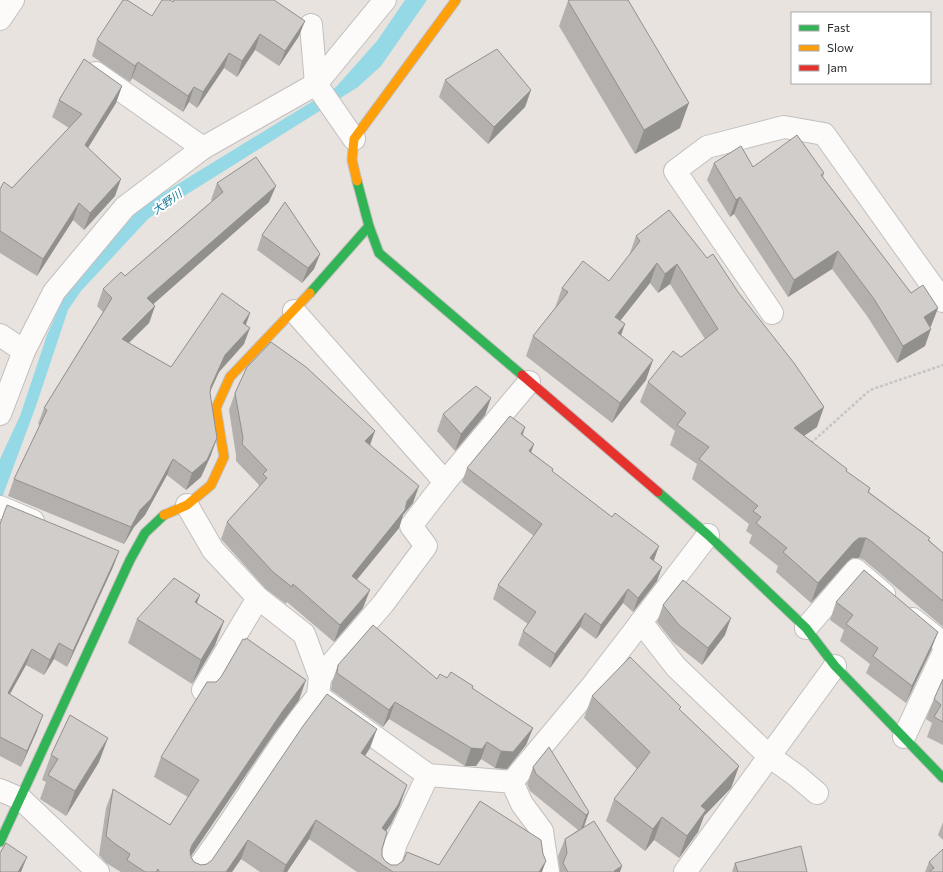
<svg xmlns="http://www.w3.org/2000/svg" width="943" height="872" viewBox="0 0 943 872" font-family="Commissioner,'Noto Sans JP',sans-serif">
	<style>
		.water { fill: #95d9e6 }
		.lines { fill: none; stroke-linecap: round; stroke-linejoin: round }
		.street-casing { stroke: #c1bfbf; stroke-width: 24 }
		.fast-casing { stroke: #c1bfbf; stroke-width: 11 }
		.slow-casing { stroke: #c1bfbf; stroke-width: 11 }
		.jam-casing { stroke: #c1bfbf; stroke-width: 11 }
		.path { stroke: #c6c5c5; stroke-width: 2.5; stroke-dasharray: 3 2; stroke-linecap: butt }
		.street { stroke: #fcfbfa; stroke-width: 22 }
		.fast { stroke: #30b455; stroke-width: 9 }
		.slow { stroke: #ff9f0a; stroke-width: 9 }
		.jam { stroke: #e5322d; stroke-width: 9 }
		.wall { fill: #b3b0ae }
		.shaded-wall { fill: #92908d }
		.building { fill: #d0cdca; stroke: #92908d }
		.labels { text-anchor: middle; stroke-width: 4; stroke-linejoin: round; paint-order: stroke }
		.water-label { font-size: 11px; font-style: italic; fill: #127394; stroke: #fff }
	</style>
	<rect width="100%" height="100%" fill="#e8e3de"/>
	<path class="water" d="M405,0H427L381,66L358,87L149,218L81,291L68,310L36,406L0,503V459L20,416L47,335L70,283L142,206L336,87L377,41Z"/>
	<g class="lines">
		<defs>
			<g id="street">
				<path d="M0,19L13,0"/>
				<path d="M311,25L316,84L354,139"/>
				<path d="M96,73L203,148"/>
				<path d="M294,311L445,482"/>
				<path d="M772,313L675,171L707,147L784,127L824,134L943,301"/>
				<path d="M0,335L24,351"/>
				<path d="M0,414L24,351L54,292L125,207L203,148L316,84L385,0"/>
				<path d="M187,505L213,550L258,598L304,634L320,677L318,696L428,775L512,782L522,804L542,831L548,872"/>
				<path d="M0,507L33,521"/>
				<path d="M913,619L943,643"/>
				<path d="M641,622L676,667L769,756L797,776L817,793"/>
				<path d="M806,628L856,570L884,594"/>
				<path d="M320,677L383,604L426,546L411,526L445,482L529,382"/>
				<path d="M203,690L258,598"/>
				<path d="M904,737L943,654"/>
				<path d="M512,782L592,686L708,535"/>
				<path d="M0,790L21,799L98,872"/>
				<path d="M195,872C239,815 272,751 318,696"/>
				<path d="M387,872L396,843L428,775"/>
				<path d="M685,872L835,666"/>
			</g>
			<g id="fast">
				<path d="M357,181L369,226L379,253L522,375"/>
				<path d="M310,293L369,226"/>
				<path d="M658,492L708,535L806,628L835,666L943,778"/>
				<path d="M0,842L130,560L145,533L164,515"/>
			</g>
			<g id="slow">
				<path d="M357,181L352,160L354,139L456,0"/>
				<path d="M164,515L187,505L211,485L224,457L216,408L230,377L310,293"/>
			</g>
			<path id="jam" d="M522,375L658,492"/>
		</defs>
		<use href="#street" class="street-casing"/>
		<use href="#fast" class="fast-casing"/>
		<use href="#slow" class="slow-casing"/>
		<use href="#jam" class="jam-casing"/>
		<path class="path" d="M811,443L870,390L943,365"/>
		<use href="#street" class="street"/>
		<use href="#fast" class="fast"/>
		<use href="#slow" class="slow"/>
		<use href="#jam" class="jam"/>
	</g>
	<g class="wall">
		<path d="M568,1L680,128L635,154L559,26Z"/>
		<path d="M173,2L299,36L279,66L255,50L237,77L224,68L197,108L189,102L183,112L132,78L130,82L92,56L97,40L152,16Z"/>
		<path d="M445,80L531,90L525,107L488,144L439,97Z"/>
		<path d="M122,86L116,103L88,148L115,196L84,230L73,220L37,276L0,253V189L12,188L69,128L52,117L59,100Z"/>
		<path d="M714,163L824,173L823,177L911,293L938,308L931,326L930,327L925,346L897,363L867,316L832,269L788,297L734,214L730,217L707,180Z"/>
		<path d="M217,183L269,202L153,304L155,306L149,323L129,343L171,367L250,313L246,324L244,344L219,372L210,391L211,455L201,477L186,490L167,475L145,515L134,527L124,544L8,496L14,479L40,426L38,424L44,408L103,312L97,306L103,289L125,276L212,201L211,200Z"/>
		<path d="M669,210L817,427L804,436L847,469L846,472L870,488L869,492L930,538L929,540L943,553V627L864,560L859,558H852L847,562L811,603L776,572L778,566L749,543L752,535L746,531L749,524L692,479L697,464L670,445L675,431L640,402L648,382L705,339L670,284L658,293L650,283L620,321L621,335L646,380L612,423L526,356L533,336L555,308L562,288L609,281L629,256L636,236Z"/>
		<path d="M262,235L320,254L314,269L302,283L257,250Z"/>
		<path d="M235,393L370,445L413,503L403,515L399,528L357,579L363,608L334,642L287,602L286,604L266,589L221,539L227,522L258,488L259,485L236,461V455L229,410Z"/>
		<path d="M491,398L485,415L455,451L437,431L443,414Z"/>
		<path d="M525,427L523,435L534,444L531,452L553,469L552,471L654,560L653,561L662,567L657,581L633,612L623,603L596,639L580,627L550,668L518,645L523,631L528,624L493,599L498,585L534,536L462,482L467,468Z"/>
		<path d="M0,524L119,551L113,567L67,667L54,659L44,675L26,665L10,694L37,731L21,767L0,756Z"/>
		<path d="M836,602L931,650L906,703L866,673L870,664L840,641L844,630L830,620Z"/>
		<path d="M663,605L725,635L702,665L673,642L657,622Z"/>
		<path d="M137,619L224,621L215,645L192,684L128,643Z"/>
		<path d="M338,665L437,679L447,678L473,686L472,689L533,728L526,745L507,769L495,768L481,759L476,766H465L389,719L383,727L331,690L332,682Z"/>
		<path d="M943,679V745L927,737L932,723L926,719L934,699Z"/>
		<path d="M592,696L680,710L739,766L731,788L704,816L698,832L679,858L654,840L645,851L606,821L614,799L637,769L584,718Z"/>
		<path d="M299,700L275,732L190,856L194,862L201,865L207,864L370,748L365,756L400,805L391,824L386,831L382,849V856L385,861L391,865H439L542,872H357L309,839L287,872H260L241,859L232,872H121L106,863L99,855L106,808L113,789L170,825L188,797L154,777L161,757Z"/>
		<path d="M51,755L99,762L66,816L40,799L46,782L42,780Z"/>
		<path d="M533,767L589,812L584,827L620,872H560V871L558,856L565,839L578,830L530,791L527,784Z"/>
		<path d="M943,822V840L938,835Z"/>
		<path d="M929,862L943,872H925Z"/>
		<path d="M735,863L807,872H732Z"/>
	</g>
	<g class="shaded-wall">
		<path d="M305,21L299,36L279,66L285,51Z"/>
		<path d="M260,34L255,50L237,77L242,61Z"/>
		<path d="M229,53L224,68L197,108L203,92Z"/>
		<path d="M138,62L132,78L130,82L135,66Z"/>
		<path d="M122,86L116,103L79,162L85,145Z"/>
		<path d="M194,87L189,102L183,112L188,96Z"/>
		<path d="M531,90L525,107L488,144L494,127Z"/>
		<path d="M689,103L680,128L635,154L644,130Z"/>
		<path d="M121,179L115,196L84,230L90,213Z"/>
		<path d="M276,186L269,202L141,315L147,298Z"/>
		<path d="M740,197L734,214L730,217L736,200Z"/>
		<path d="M79,203L73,220L37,276L43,259Z"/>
		<path d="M838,251L832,269L788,297L794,280Z"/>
		<path d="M320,254L314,269L302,283L308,268Z"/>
		<path d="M657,263L650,283L608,336L615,317Z"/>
		<path d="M677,264L670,284L658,293L665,274Z"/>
		<path d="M155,306L149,323L116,355L122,339Z"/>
		<path d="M938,308L931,326L918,334L924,317Z"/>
		<path d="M250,313L244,330L243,323Z"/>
		<path d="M625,324L618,344V333Z"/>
		<path d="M250,328L244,344L219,372L205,403L211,386L225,355Z"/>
		<path d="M931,329L925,346L897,363L903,346Z"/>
		<path d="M653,360L646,380L612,423L620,403Z"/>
		<path d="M491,398L485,415L455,451L461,434Z"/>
		<path d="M824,407L817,427L787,447L794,428Z"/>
		<path d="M525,427L520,441L521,434Z"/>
		<path d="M375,431L369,448L365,441Z"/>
		<path d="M217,438L211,455L201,477L186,490L192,473Z"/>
		<path d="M534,444L529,458V451Z"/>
		<path d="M173,459L167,475L145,515L134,527L124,544L131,527L140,510Z"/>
		<path d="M419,486L413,503L403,515L399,528L346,593L352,576Z"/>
		<path d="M859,538H866L859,558H852L847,562L811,603L818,583L854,542Z"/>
		<path d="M659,546L654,560L645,572L650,558Z"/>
		<path d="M119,551L113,567L67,667L73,651Z"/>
		<path d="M662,567L657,581L633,612L638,598Z"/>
		<path d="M628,589L623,603L596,639L601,625Z"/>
		<path d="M370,590L363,608L334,642L340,625Z"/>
		<path d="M200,595L191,619L195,602Z"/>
		<path d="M585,613L580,627L550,668L555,654Z"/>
		<path d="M731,618L725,635L702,665L708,648Z"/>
		<path d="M224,621L215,645L192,684L201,660Z"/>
		<path d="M938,632L931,650L906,703L912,686Z"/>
		<path d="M59,643L54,659L44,675L50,660Z"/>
		<path d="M32,649L26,665L2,708L8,693Z"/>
		<path d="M306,680L299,700L275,732L185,865L192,845L282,712Z"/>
		<path d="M395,702L389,719L383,727L389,710Z"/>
		<path d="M43,715L37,731L21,767L27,751Z"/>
		<path d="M533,728L526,745L507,769L495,768L501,751Z"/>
		<path d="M377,729L370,748L354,772L361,753Z"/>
		<path d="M108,738L99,762L66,816L75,791Z"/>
		<path d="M487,742L481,759L476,766H465L471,748Z"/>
		<path d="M739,766L731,788L704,816L698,832L679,858L687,836L701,806Z"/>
		<path d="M407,785L400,805L391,824L375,847L382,828Z"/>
		<path d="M589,812L583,829L580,832L586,815Z"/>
		<path d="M662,817L654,840L645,851L653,829Z"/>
		<path d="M316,820L309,839L287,872H283L286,865Z"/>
		<path d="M248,840L241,859L232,872H226Z"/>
		<path d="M27,857L21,872H18Z"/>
		<path d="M546,861L542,872H539Z"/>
		<path d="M622,866L620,872H614V871Z"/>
	</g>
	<g class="building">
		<path d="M123,0H127L152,16L162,0H170L173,2L174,0H274L305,21L285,51L260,34L242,61L229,53L203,92L194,87L188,96L138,62L135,66L97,40Z"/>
		<path d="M570,0H628L689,103L644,130L568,1Z"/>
		<path d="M497,49L531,90L494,127L445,80Z"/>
		<path d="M84,59L122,86L85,145L121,179L90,213L79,203L43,259L0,231V189L4,182L12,188L82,114L59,100Z"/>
		<path d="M797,135L824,173L821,175L911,293L923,285L938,308L924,317L931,329L903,346L874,299L838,251L794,280L740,197L736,200L714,163L741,146L753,167Z"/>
		<path d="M256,157L276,186L147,298L155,306L122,339L171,367L222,293L250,313L243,323L250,328L225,355L211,386L210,393L217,438L207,460L192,473L173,459L151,499L140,510L131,527L14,479L47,410L44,408L112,298L103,289L121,272L125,276L223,192L217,183Z"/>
		<path d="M285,202L320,254L308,268L262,235Z"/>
		<path d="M669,210L707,258L713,254L738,292L794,363L824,407L794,428L847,469L846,471L870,488L868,492L930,538L928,540L943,553V601L871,541L866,538H859L854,542L818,583L783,552L787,548L756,523L761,517L753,511L758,506L699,459L709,447L677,425L686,413L648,382L673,351L681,357L718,329L677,264L665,274L657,263L615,317L625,324L618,333L653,360L620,403L533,336L568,292L562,288L583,261L609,281L640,241L636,236Z"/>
		<path d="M271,342L306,367L375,431L365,441L419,486L407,501L405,510L352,576L370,590L340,625L293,584L292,587L273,572L227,522L267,478L263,474L267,470L242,444L243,438L235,393L247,367Z"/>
		<path d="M476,386L491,398L461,434L443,414Z"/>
		<path d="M510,416L525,427L521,434L534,444L529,451L553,469L552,471L612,517L615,513L659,546L650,558L662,567L638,598L628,589L601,625L585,613L555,654L523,631L536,612L498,585L542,524L467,468Z"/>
		<path d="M7,505L119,551L73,651L59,643L50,660L32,649L8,693L43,715L27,751L0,737V524Z"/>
		<path d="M864,570L938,632L912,686L873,656L878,648L846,624L853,615L836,602Z"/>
		<path d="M174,578L200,595L195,602L224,621L201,660L137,619Z"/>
		<path d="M683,580L731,618L708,648L679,625L663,605Z"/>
		<path d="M373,625L437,679L440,674L447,678L451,672L473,686L472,688L533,728L513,752L501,751L487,742L482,749L471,748L395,702L389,710L337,673L338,665Z"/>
		<path d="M246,638L306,680L282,712L192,845L190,851L191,857L194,862L201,865L207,864L212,860L303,726L327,694L377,729L361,753L407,785L398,805L382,828L387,832L382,849V856L385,861L391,865H397L403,861L407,852L439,865L480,801L541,840L543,854L546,861L539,872H393L316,820L286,865L248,840L226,872H159L158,869L156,872H145L127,860L130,854L114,843L106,836L113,789L170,825L199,780L161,757L207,682H216L221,677L243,639L245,640Z"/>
		<path d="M630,657L681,707L679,709L739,766L701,806L706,810L687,836L662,817L653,829L614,799L650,752L592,696Z"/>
		<path d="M943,679V722L934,717L941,705L934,699Z"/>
		<path d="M70,715L108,738L75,791L48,775L58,759L51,755Z"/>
		<path d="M549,747L589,812L586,815L536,774L533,767Z"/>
		<path d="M594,821L622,866L614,871L615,872H568L563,863L567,853L565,839Z"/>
		<path d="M6,843L27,857L18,872H0V853Z"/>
		<path d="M801,846L807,872H738L735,863Z"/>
		<path d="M943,849V872H929L934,868L929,862Z"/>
	</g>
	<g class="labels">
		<g class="water-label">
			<text transform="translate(167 202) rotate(-35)" y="4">大野川</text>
		</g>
	</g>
	<rect x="791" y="12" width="140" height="72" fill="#ffffff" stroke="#a9a9a9"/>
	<rect x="799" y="25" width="20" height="6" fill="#30b455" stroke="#a9a9a9"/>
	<text x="827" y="32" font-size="12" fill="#292929">Fast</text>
	<rect x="799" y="45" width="20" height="6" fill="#ff9f0a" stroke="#a9a9a9"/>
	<text x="827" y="52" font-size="12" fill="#292929">Slow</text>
	<rect x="799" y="65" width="20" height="6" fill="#e5322d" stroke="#a9a9a9"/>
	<text x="827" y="72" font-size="12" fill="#292929">Jam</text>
</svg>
